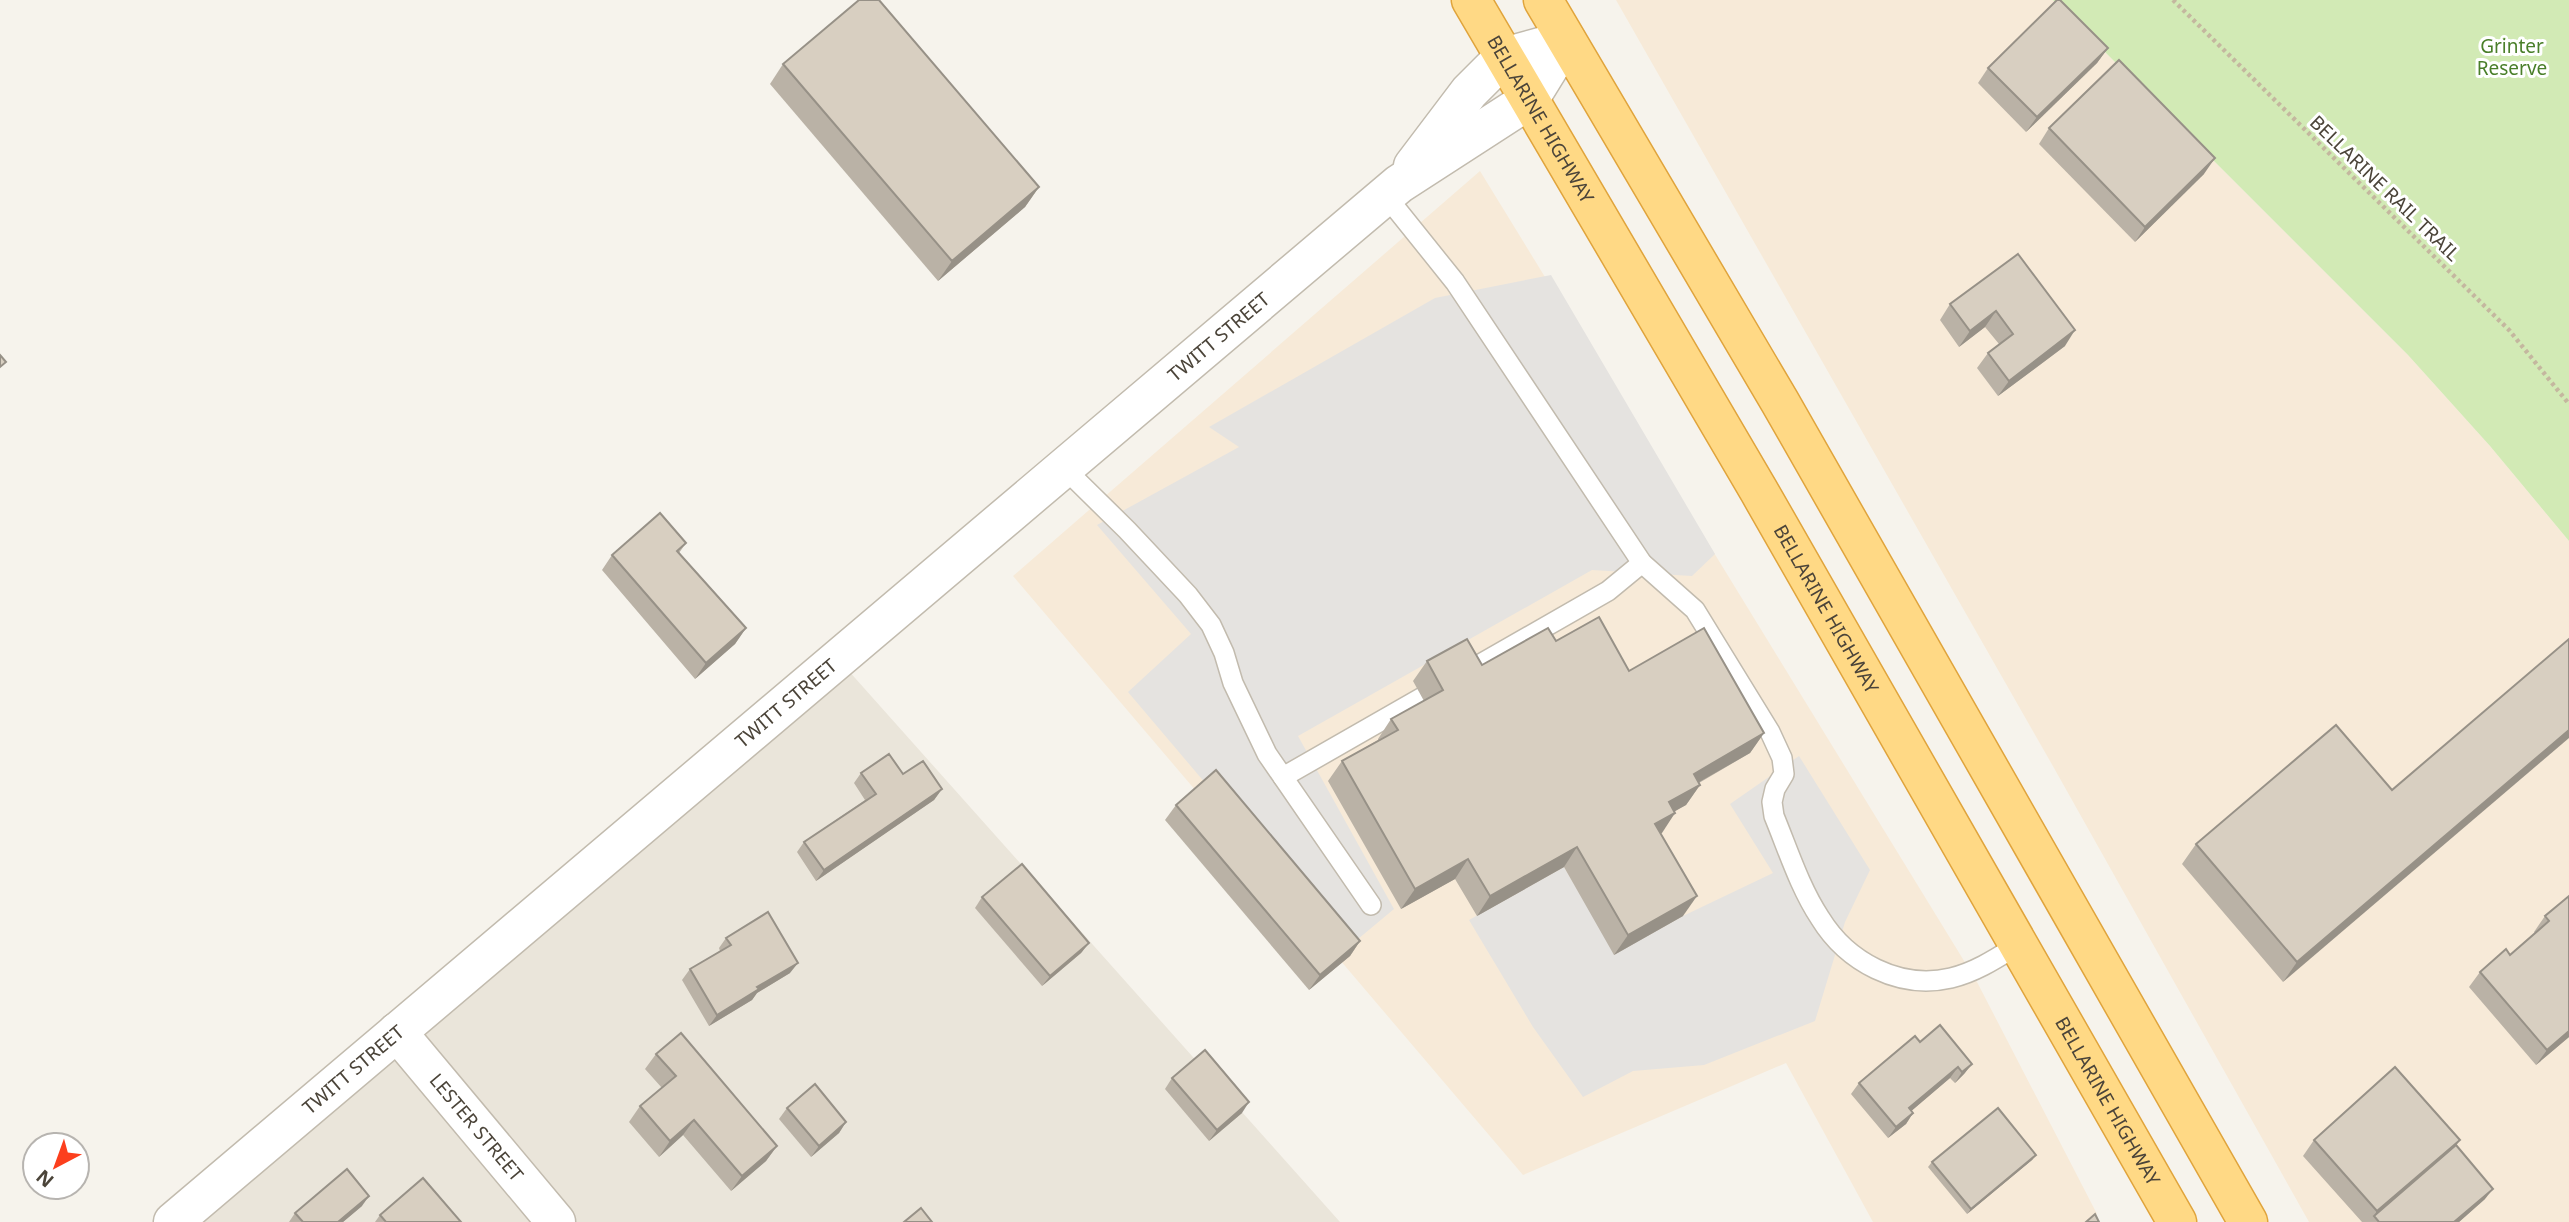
<svg xmlns="http://www.w3.org/2000/svg" width="2569" height="1222" viewBox="0 0 2569 1222" font-family="'Noto Sans',sans-serif">
	<style>
		.residential { fill: #eae5da }
		.commercial { fill: #f7ead8 }
		.green { fill: #d2eab5 }
		.parking { fill: #e5e3e0 }
		.lines { fill: none; stroke-linecap: round; stroke-linejoin: round }
		.service-casing { stroke: #c2bbae; stroke-width: 22 }
		.minor-casing { stroke: #c2bbae; stroke-width: 41 }
		.trunk-casing { stroke: #e0a43c; stroke-width: 41 }
		.path { stroke: #c4b79f; stroke-width: 4.5; stroke-dasharray: 3.5 3.5; stroke-linecap: butt }
		.service { stroke: #fff; stroke-width: 19 }
		.minor { stroke: #fff; stroke-width: 38 }
		.trunk { stroke: #ffd985; stroke-width: 38 }
		.wall { fill: #bab2a6 }
		.shaded-wall { fill: #979187 }
		.building { fill: #d8cfc1; stroke: #979187; stroke-width: 2 }
		.labels { text-anchor: middle; stroke-width: 6; stroke-linejoin: round; paint-order: stroke }
		.park-label { font-size: 19px; fill: #4a7f2a; stroke: #fff }
		.street-label { font-size: 19px; fill: #4b4439; stroke: #fff }
	</style>
	<rect width="100%" height="100%" fill="#f6f3ec"/>
	<path class="residential" d="M839,660L1340,1222H173Z"/>
	<g class="commercial">
		<path d="M1616,0H2053L2408,355L2490,446L2569,541V1222H2309L2054,768Z"/>
		<path d="M1480,171L1977,982L2097,1214L2087,1222H1873L1786,1063L1523,1175L1013,576Z"/>
	</g>
	<path class="green" d="M2053,0H2569V541L2490,446L2408,355Z"/>
	<g class="parking">
		<path d="M1551,275L1715,554L1692,576L1592,570L1298,736L1394,909L1346,949L1128,692L1191,634L1097,525L1239,447L1209,427L1435,298Z"/>
		<path d="M1799,756L1870,870L1845,922L1815,1021L1704,1065L1633,1071L1583,1097L1533,1027L1469,920L1564,867L1615,954L1683,916L1773,873L1730,804Z"/>
	</g>
	<g class="lines">
		<defs>
			<g id="service">
				<path d="M1386,196L1455,282L1642,563L1695,610L1770,732L1782,758L1784,774L1775,789L1772,802L1774,816C1788,850 1800,888 1820,918C1847,962 1899,990 1951,978C1976,972 1997,958 2018,945"/>
				<path d="M1064,468L1127,530L1188,595L1211,625L1224,653L1233,683L1267,754L1371,905"/>
				<path d="M1283,777L1608,591L1642,563"/>
			</g>
			<g id="minor">
				<path d="M1413,166L1469,92L1504,57L1566,40"/>
				<path id="s1" d="M397,1032L556,1222"/>
				<path id="s2" d="M173,1222L1399,184L1529,100L1566,40"/>
			</g>
			<g id="trunk">
				<path id="s3" d="M1471,0L1759,491L2177,1222"/>
				<path d="M1543,0L1780,402L2248,1222"/>
			</g>
		</defs>
		<use href="#service" class="service-casing"/>
		<use href="#minor" class="minor-casing"/>
		<use href="#trunk" class="trunk-casing"/>
		<path class="path" d="M2173,0L2509,330L2569,404"/>
		<use href="#service" class="service"/>
		<use href="#minor" class="minor"/>
		<use href="#trunk" class="trunk"/>
	</g>
	<g class="wall">
		<path d="M2108,48L2097,63L2026,132L1978,83L1988,68Z"/>
		<path d="M783,64L1039,187L1025,207L938,281L770,84Z"/>
		<path d="M2049,128L2204,174L2135,242L2039,144Z"/>
		<path d="M2018,254L2065,346L1998,396L1977,368L1988,353L1999,344L1985,327L1959,347L1940,320L1950,304Z"/>
		<path d="M686,543L679,553L746,628L735,644L695,679L602,570L612,555Z"/>
		<path d="M2569,639L2283,982L2182,864L2196,844L2392,790Z"/>
		<path d="M1556,641L1629,671L1764,733L1750,753L1699,783L1700,785L1686,805L1674,811L1675,813L1660,833L1683,916L1614,955L1564,867L1477,916L1455,879L1401,909L1328,781L1342,761L1378,740V739L1391,719L1424,701L1413,681L1427,661L1482,665Z"/>
		<path d="M861,773L903,774L942,789L934,800L816,881L797,852L804,842L865,800L854,783Z"/>
		<path d="M1176,805L1360,941L1350,956L1309,990L1165,820Z"/>
		<path d="M2569,896V1037L2536,1065L2469,987L2480,972L2510,955L2535,933L2534,932L2545,916Z"/>
		<path d="M982,897L1089,943L1081,953L1042,986L975,908Z"/>
		<path d="M726,938L790,973L757,993L752,1000L709,1026L682,980L690,969L720,951L719,948Z"/>
		<path d="M1920,1042L1972,1064L1964,1074L1955,1083L1950,1078L1911,1111L1913,1113L1906,1124L1888,1138L1851,1094L1859,1083Z"/>
		<path d="M656,1054L777,1146L766,1161L731,1191L683,1135L659,1157L629,1122L640,1106L662,1088L645,1069Z"/>
		<path d="M1172,1078L1242,1113L1209,1141L1165,1089Z"/>
		<path d="M787,1108L846,1122L839,1133L811,1157L779,1119Z"/>
		<path d="M2314,1140H2460L2456,1145L2485,1199L2459,1222H2362L2303,1156Z"/>
		<path d="M2036,1155L2032,1160L1967,1214L1928,1167L1932,1162Z"/>
		<path d="M362,1206L343,1222H289L295,1213Z"/>
		<path d="M380,1215L461,1222H375Z"/>
	</g>
	<g class="shaded-wall">
		<path d="M2108,48L2097,63L2026,132L2037,117Z"/>
		<path d="M2215,158L2204,174L2135,242L2145,227Z"/>
		<path d="M1039,187L1025,207L938,281L952,261Z"/>
		<path d="M1996,311L1985,327L1959,347L1970,331Z"/>
		<path d="M2075,330L2065,346L1998,396L2009,381Z"/>
		<path d="M746,628L735,644L695,679L706,663Z"/>
		<path d="M2569,730V738L2283,982L2297,962Z"/>
		<path d="M1764,733L1750,753L1680,793L1694,774Z"/>
		<path d="M1700,785L1686,805L1656,822L1669,802Z"/>
		<path d="M942,789L934,800L816,881L824,870Z"/>
		<path d="M1675,813L1662,833L1641,844L1655,824Z"/>
		<path d="M1577,847L1564,867L1477,916L1490,896Z"/>
		<path d="M1468,859L1455,879L1401,909L1415,889Z"/>
		<path d="M1697,896L1683,916L1614,955L1628,935Z"/>
		<path d="M1360,941L1350,956L1309,990L1320,975Z"/>
		<path d="M1089,943L1081,953L1042,986L1050,976Z"/>
		<path d="M798,963L790,973L757,993L752,1000L709,1026L717,1015L757,987Z"/>
		<path d="M2569,1031V1037L2536,1065L2547,1050Z"/>
		<path d="M1972,1064L1964,1074L1955,1083L1962,1072Z"/>
		<path d="M1958,1067L1950,1078L1902,1119L1909,1108Z"/>
		<path d="M1249,1102L1242,1113L1209,1141L1217,1130Z"/>
		<path d="M1913,1113L1906,1124L1888,1138L1896,1127Z"/>
		<path d="M694,1120L683,1135L659,1157L670,1141Z"/>
		<path d="M846,1122L839,1133L811,1157L819,1146Z"/>
		<path d="M2460,1140L2449,1155L2374,1216L2377,1211Z"/>
		<path d="M777,1146L766,1161L731,1191L742,1176Z"/>
		<path d="M2036,1155L2032,1160L1967,1214L1971,1209Z"/>
		<path d="M2493,1189L2485,1199L2459,1222H2454Z"/>
		<path d="M369,1196L362,1206L343,1222H338Z"/>
	</g>
	<g class="building">
		<path d="M859,0H879L1039,187L952,261L783,64Z"/>
		<path d="M2057,0H2060L2108,48L2037,117L1988,68Z"/>
		<path d="M2119,60L2215,158L2145,227L2049,128Z"/>
		<path d="M2018,254L2075,330L2009,381L1988,353L2013,334L1996,311L1970,331L1950,304Z"/>
		<path d="M0,355L6,362L0,367Z"/>
		<path d="M660,513L686,543L677,551L746,628L706,663L612,555Z"/>
		<path d="M1599,617L1629,671L1704,628L1764,733L1694,774L1700,785L1669,802L1675,813L1655,824L1697,896L1628,935L1577,847L1490,896L1468,859L1415,889L1342,761L1398,730L1391,719L1443,690L1427,661L1467,639L1482,665L1548,628L1556,641Z"/>
		<path d="M2569,639V730L2297,962L2196,844L2336,725L2392,790Z"/>
		<path d="M889,754L903,774L923,761L942,789L824,870L804,842L876,794L861,773Z"/>
		<path d="M1216,770L1360,941L1320,975L1176,805Z"/>
		<path d="M1022,864L1089,943L1050,976L982,897Z"/>
		<path d="M2569,896V1031L2547,1050L2480,972L2506,949L2510,955L2549,921L2545,916Z"/>
		<path d="M768,912L798,963L757,987L759,989L717,1015L690,969L731,945L726,938Z"/>
		<path d="M1940,1025L1972,1064L1962,1072L1958,1067L1909,1108L1913,1113L1896,1127L1859,1083L1915,1036L1920,1042Z"/>
		<path d="M681,1033L777,1146L742,1176L694,1120L670,1141L640,1106L676,1076L656,1054Z"/>
		<path d="M1205,1050L1249,1102L1217,1130L1172,1078Z"/>
		<path d="M2395,1067L2460,1140L2377,1211L2314,1140Z"/>
		<path d="M815,1084L846,1122L819,1146L787,1108Z"/>
		<path d="M1998,1108L2036,1155L1971,1209L1932,1162Z"/>
		<path d="M2456,1145L2493,1189L2454,1222H2379L2374,1216Z"/>
		<path d="M347,1169L369,1196L338,1222H303L295,1213Z"/>
		<path d="M423,1178L461,1222H386L380,1215Z"/>
		<path d="M921,1208L932,1222H904Z"/>
		<path d="M2095,1214L2099,1222H2086Z"/>
	</g>
	<g class="labels">
		<g class="park-label">
			<text x="2512" y="53">Grinter<tspan x="2512" dy="22">Reserve</tspan></text>
		</g>
		<g class="street-label">
			<text dy="7" stroke="none"><textPath href="#s3" startOffset="138">BELLARINE HIGHWAY</textPath></text>
			<text transform="translate(2385 188) rotate(44)" y="7">BELLARINE RAIL TRAIL</text>
			<text dy="7" stroke="none"><textPath href="#s2" startOffset="1370">TWITT STREET</textPath></text>
			<text dy="7" stroke="none"><textPath href="#s3" startOffset="705">BELLARINE HIGHWAY</textPath></text>
			<text dy="7" stroke="none"><textPath href="#s2" startOffset="803">TWITT STREET</textPath></text>
			<text dy="7" stroke="none"><textPath href="#s2" startOffset="236">TWITT STREET</textPath></text>
			<text dy="7" stroke="none"><textPath href="#s3" startOffset="1272">BELLARINE HIGHWAY</textPath></text>
			<text dy="7" stroke="none"><textPath href="#s1" startOffset="124">LESTER STREET</textPath></text>
		</g>
	</g>
	<g transform="translate(56 1166) rotate(221)"><circle r="33" fill="#ffffff" stroke="#b7b4b0" stroke-width="2"/>
	<path d="M0-5L12 26L0 18L-12 26Z" fill="#fc3f1d"/>
	<text y="-10" font-size="19" font-weight="bold" text-anchor="middle" fill="#4b4439">N</text>
	</g>
</svg>
